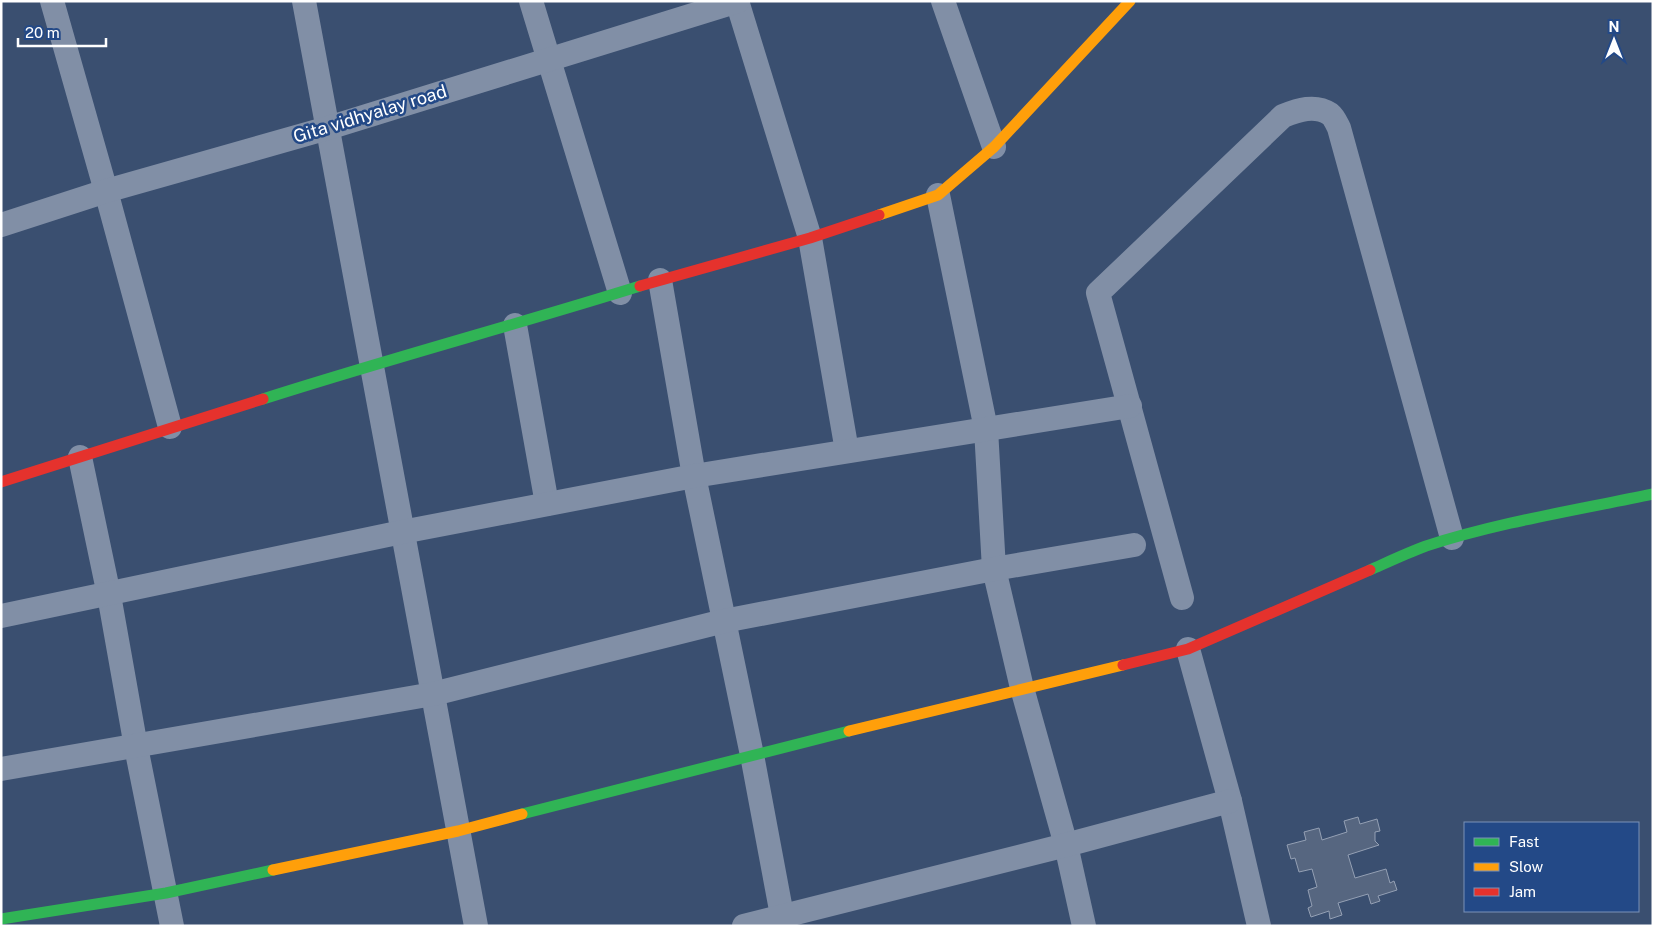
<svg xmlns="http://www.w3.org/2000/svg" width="1654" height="927" viewBox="0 0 1654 927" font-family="'Public Sans',sans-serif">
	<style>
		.building { fill: #566680; stroke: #94a0b4 }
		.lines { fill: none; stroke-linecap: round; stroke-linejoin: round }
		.street { stroke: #818fa6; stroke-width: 24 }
		.fast { stroke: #30b455; stroke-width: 11 }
		.slow { stroke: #ff9f0a; stroke-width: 11 }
		.jam { stroke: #e5322d; stroke-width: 11 }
		.labels { text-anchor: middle; stroke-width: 5; stroke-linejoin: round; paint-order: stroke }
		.street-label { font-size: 18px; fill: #fff; stroke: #234987 }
	</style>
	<rect width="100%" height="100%" fill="#3a4f70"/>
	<path class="building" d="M1358,817L1360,824L1377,819L1380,831L1375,832V841L1379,845L1348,855L1355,878L1386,869L1390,883L1394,881L1397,890L1378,896L1380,901L1371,904L1368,894L1338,903L1342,915L1330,919L1329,911L1311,917L1308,908L1312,906L1308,890L1317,887L1312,869L1299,872L1295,858L1291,859L1287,845L1306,840L1304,832L1319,828L1322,840L1347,832L1344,821Z"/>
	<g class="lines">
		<g class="street">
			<path d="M52,1L106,191L170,427"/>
			<path d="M304,1L476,926"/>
			<path d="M531,1L620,293"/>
			<path d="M737,1L810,238L847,451"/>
			<path d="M943,1L994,147"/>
			<path d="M938,195L986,429L994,569L1022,688L1066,845L1084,926"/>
			<path d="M1,225L106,191L328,128L738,1"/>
			<path d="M660,280L694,476L752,755L784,926"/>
			<path d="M515,325L547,504"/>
			<path d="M80,457L109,595L136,747L172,926"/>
			<path d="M1182,598L1098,293L1283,116C1298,110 1315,104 1330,114C1334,117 1337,124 1339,128L1452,538"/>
			<path d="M1,616L402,532L694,476L1130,406"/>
			<path d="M1188,649L1230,801L1259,926"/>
			<path d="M1,769L433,694L724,621L994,569L1134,545"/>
			<path d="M744,926L1066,845L1230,801"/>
		</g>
		<g class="fast">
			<path d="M263,399C388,359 515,325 640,286"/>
			<path d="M1370,570C1388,562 1407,553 1426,546C1500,522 1577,510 1653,494"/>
			<path d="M522,814L849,731"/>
			<path d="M1,919L166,893L273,870"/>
		</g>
		<g class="slow">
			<path d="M879,215L938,195L994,147L1130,1"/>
			<path d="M849,731L1123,665"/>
			<path d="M273,870L458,831L522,814"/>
		</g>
		<g class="jam">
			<path d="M640,286L810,238L879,215"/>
			<path d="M1,482L263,399"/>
			<path d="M1123,665L1188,649L1370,570"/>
		</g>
	</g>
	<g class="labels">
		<g class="street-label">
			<text transform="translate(370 114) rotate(-17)" y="6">Gita vidhyalay road</text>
		</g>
	</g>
	<rect width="1654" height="927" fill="none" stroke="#ffffff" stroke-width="5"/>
	<rect x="1464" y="822" width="175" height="90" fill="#234987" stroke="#7b92b7"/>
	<rect x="1474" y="838" width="25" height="8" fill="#30b455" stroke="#7b92b7"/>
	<text x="1509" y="847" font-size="15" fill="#ffffff">Fast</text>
	<rect x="1474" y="863" width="25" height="8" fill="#ff9f0a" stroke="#7b92b7"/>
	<text x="1509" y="872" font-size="15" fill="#ffffff">Slow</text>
	<rect x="1474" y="888" width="25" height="8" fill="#e5322d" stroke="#7b92b7"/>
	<text x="1509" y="897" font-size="15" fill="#ffffff">Jam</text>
	<g transform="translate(1614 40)" stroke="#234987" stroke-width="4" paint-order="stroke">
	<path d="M0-4L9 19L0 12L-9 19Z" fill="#ffffff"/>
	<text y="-8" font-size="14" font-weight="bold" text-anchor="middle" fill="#ffffff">N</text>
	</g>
	<path d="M18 38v8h88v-8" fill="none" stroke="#ffffff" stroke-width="2.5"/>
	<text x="25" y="38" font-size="15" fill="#ffffff" stroke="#234987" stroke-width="4" paint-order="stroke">20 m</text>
</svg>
